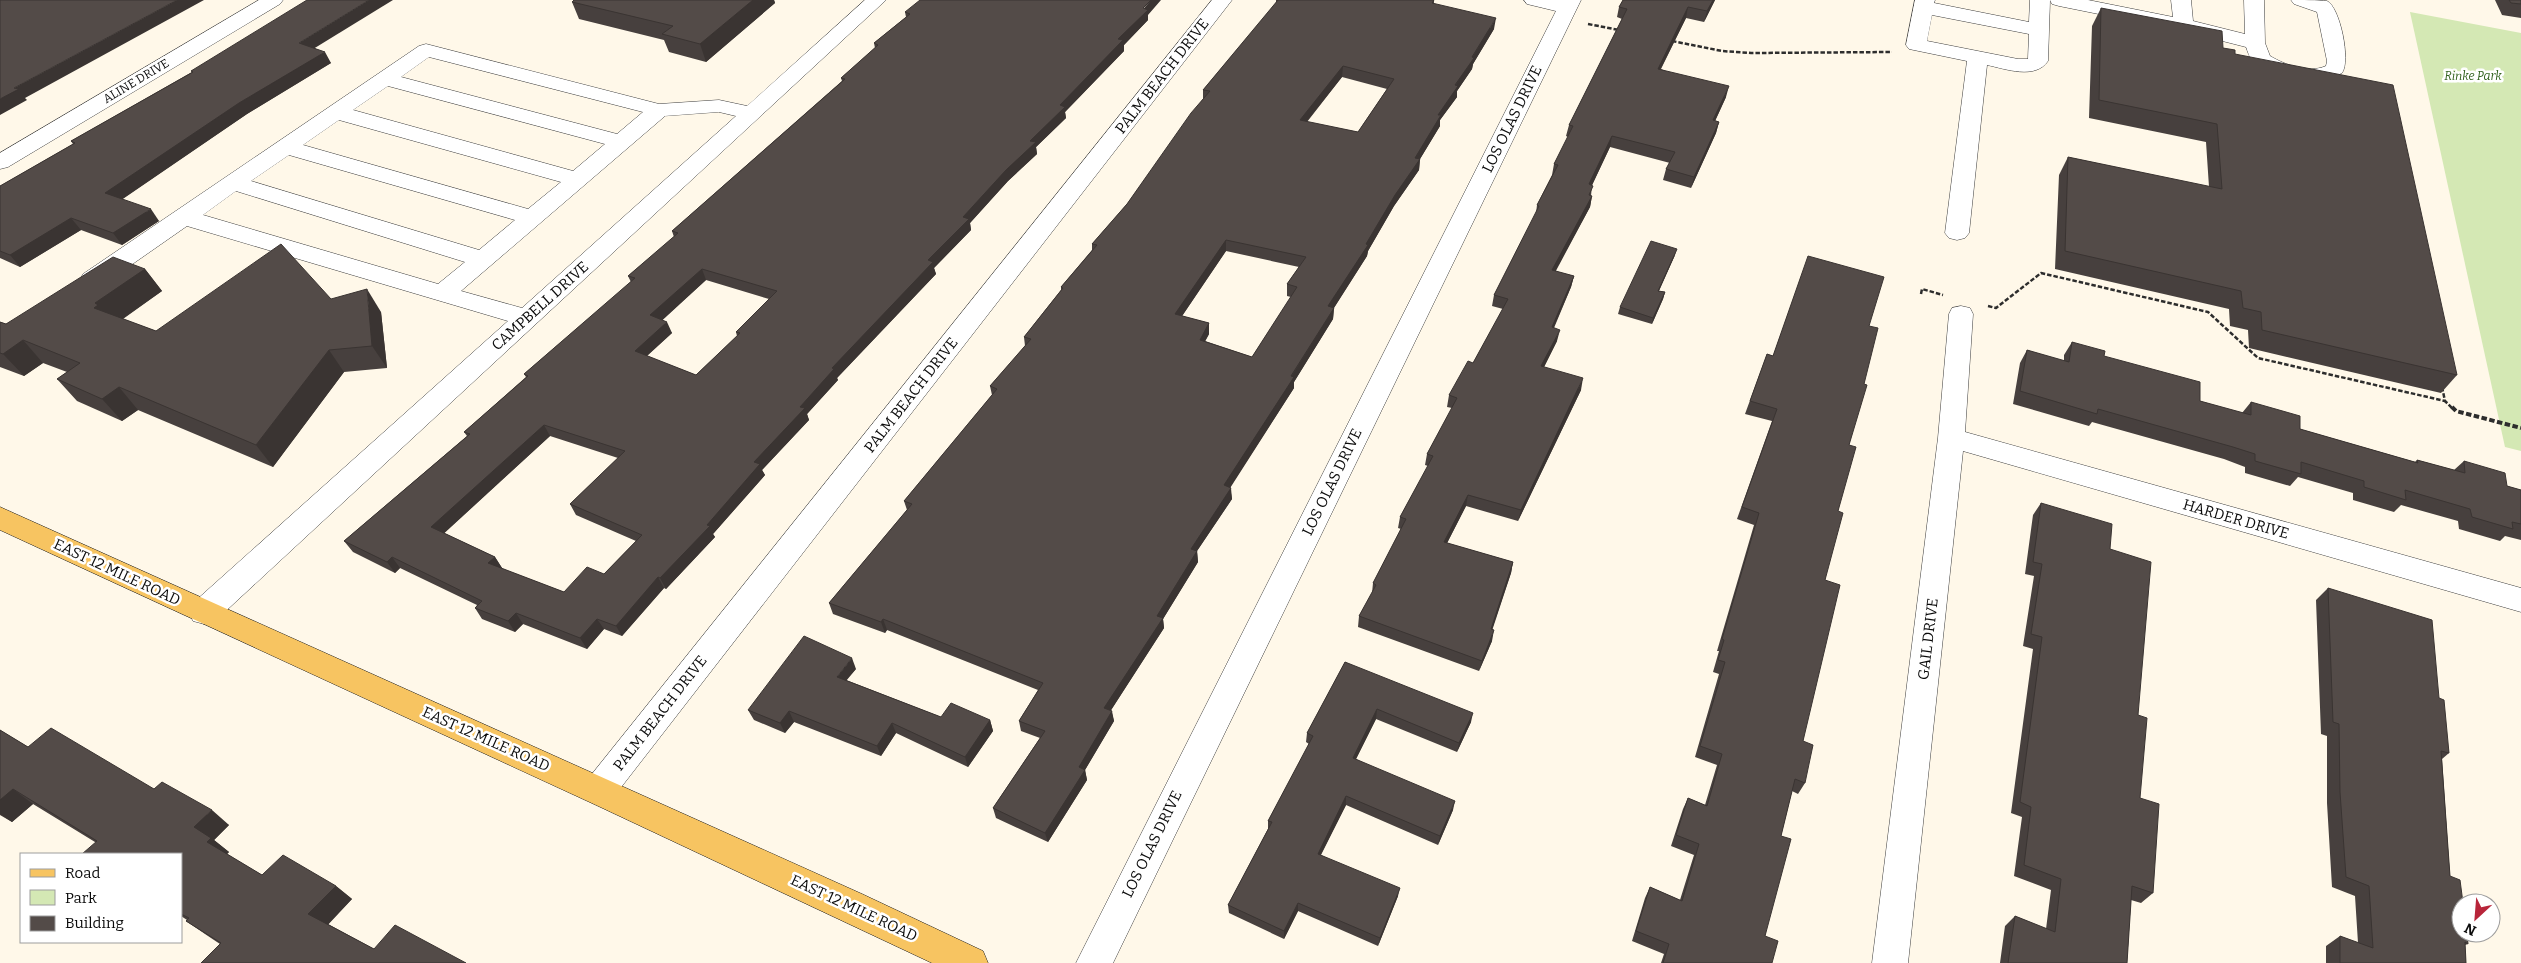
<svg xmlns="http://www.w3.org/2000/svg" width="2521" height="963" viewBox="0 0 2521 963" font-family="Bitter,serif">
	<style>
		.green { fill: #d4e8b4 }
		.lines { fill: none; stroke-linecap: round; stroke-linejoin: round }
		.minor-casing { stroke: #3e3e3e; stroke-width: 1 }
		.major-casing { stroke: #1c1c1c; stroke-width: 1 }
		.path-far1 { stroke: #2d2d2d; stroke-width: 2.5; stroke-dasharray: 4.5 2; stroke-linecap: butt }
		.path { stroke: #2d2d2d; stroke-width: 4; stroke-dasharray: 5.5 2.5; stroke-linecap: butt }
		.minor { fill: #fff; fill-rule: evenodd }
		.major { fill: #f7c461; fill-rule: evenodd }
		.wall { fill: #47403e; fill-rule: evenodd }
		.shaded-wall { fill: #3a3432 }
		.building { fill: #534b48; stroke: #3a3432; fill-rule: evenodd }
		.labels { text-anchor: middle; stroke-width: 5; stroke-linejoin: round; paint-order: stroke }
		.far-park-label { font-size: 12px; font-style: italic; fill: #31611d; stroke: #fff }
		.far-street-label { font-size: 12px; fill: #0b0b0b; stroke: #fff }
		.street-label { font-size: 15px; fill: #0b0b0b; stroke: #fff }
	</style>
	<rect width="100%" height="100%" fill="#fff8e9"/>
	<path class="green" d="M2410,12L2521,33V451L2505,447Z"/>
	<g class="lines">
		<defs>
			<g id="minor">
				<path d="M259,0H283L280,4L8,167L0,169V153Z"/>
				<path d="M865,0H886L215,621L204,624L193,621L189,612L193,603L508,321L187,226L101,286L92,288L83,286L80,280L83,274L419,46L426,44L659,104L719,100L747,106ZM429,57L643,112L617,134L401,77ZM388,86L605,144L573,171L353,110ZM719,112L736,116L522,308L461,291L665,116ZM339,120L561,182L528,209L303,145ZM289,155L515,220L479,250L251,181ZM236,191L465,262L438,284L203,215Z"/>
				<path d="M1212,0H1232L612,799L600,804L588,799L584,789L588,779Z"/>
				<path d="M1524,0H1581L1113,963H1076L1556,11L1527,4Z"/>
				<path d="M1915,0H1935L1934,3L2029,22L2030,0H2088L2173,17L2171,0H2191L2193,21L2245,34L2244,0H2264L2265,43L2270,56C2286,65 2307,74 2326,66L2327,61L2317,12L2294,4L2291,0C2301,0 2318,0 2327,1C2340,7 2351,61 2342,73C2320,83 2269,82 2253,61C2249,57 2248,52 2246,47L2183,31L2059,6L2052,4L2050,0L2048,61C2035,80 2006,69 1987,65L1969,233L1965,238L1957,240L1949,238L1945,233L1967,61L1909,49L1906,45ZM1932,15L2029,34L2028,59H2018L1927,41Z"/>
				<path d="M1961,306L1970,308L1973,314L1965,432L2521,588V612L1963,451L1908,963H1872L1938,438L1949,314L1952,308Z"/>
			</g>
			<path id="major" d="M0,507L862,894L983,951L988,963H932L596,805L0,530Z"/>
		</defs>
		<use href="#minor" class="minor-casing"/>
		<use href="#major" class="major-casing"/>
		<g class="path-far1">
			<path d="M1588,24L1619,30"/>
			<path d="M1672,41L1722,51L1751,53L1892,52"/>
			<path d="M1921,294L1922,289L1943,295"/>
			<path d="M1988,306L1996,308L2041,273L2208,312L2258,358L2445,401"/>
			<path d="M2442,387L2445,401L2453,409"/>
		</g>
		<path class="path" d="M2452,407L2456,411L2521,428"/>
		<use href="#minor" class="minor"/>
		<use href="#major" class="major"/>
	</g>
	<g class="wall">
		<path d="M574,0H774L775,3L706,62L669,52L664,40L579,19L572,2Z"/>
		<path d="M1276,0H1434V4L1494,29L1473,64L1472,69L1457,91V97L1440,120V126L1420,159L1419,170L1394,206L1368,251L1367,256L1334,308L1333,319L1294,382V388L1230,487L1232,499L1197,551L1198,562L1163,619L1164,628L1111,710L1114,721L1085,770L1087,780L1048,842L996,818L993,808L1040,738L1021,731L1019,721L1038,690L887,630L885,633L833,614L829,603L907,510L904,501L992,395L990,386L1025,346L1024,337L1061,290V287L1092,250V244L1127,204L1203,99V90L1276,3ZM1342,77L1387,89L1358,132L1307,122ZM1226,251L1299,267L1287,284V296L1291,297L1252,357L1205,341L1209,334V323L1182,316Z"/>
		<path d="M1623,0H1715L1704,22L1686,18L1661,69L1726,97L1715,121L1719,122L1716,133L1691,188L1663,180L1666,169L1670,163L1610,147L1592,185L1591,196H1592L1590,207L1555,271L1574,276L1571,287L1554,328L1557,341L1544,367L1581,390L1518,521L1466,506L1447,543L1513,562L1511,573L1492,629V641L1479,671L1358,627L1359,616L1372,593L1373,583L1401,529L1398,528L1400,517L1428,466L1425,465L1427,454L1452,408L1447,407L1449,395L1473,363L1503,309L1492,306L1494,295L1536,213L1537,205L1552,175L1554,164L1568,137L1566,136L1569,125L1622,19L1617,17L1619,7Z"/>
		<path d="M2495,0H2521V18L2502,15Z"/>
		<path d="M2101,8L2223,48L2235,54L2457,375L2441,393L2249,348L2248,330L2230,326L2229,309L2055,269L2059,175L2068,157L2209,187L2206,142L2089,118L2092,26Z"/>
		<path d="M905,12L1148,15V20L1124,45V51L1065,112L1066,118L1036,147L1037,154L1008,181L970,223L971,230L934,268L936,274L837,378L838,380L807,414L809,420L762,470L765,475L713,534L715,537L666,589L664,588L622,636L604,629L587,649L523,624L515,632L482,619L475,608L477,605L400,568L395,573L353,552L344,541L467,436L464,432L526,377L524,374L631,282L628,276L674,237L672,231L842,81L841,78L875,48L874,43L906,17ZM706,280L769,299L736,332L737,336L696,375L647,356L672,333L662,320ZM550,436L618,458L570,504L576,515L636,541L604,574L564,592L501,568H502L495,557L444,533Z"/>
		<path d="M315,48L331,63L247,114L122,199L159,221L122,245L81,230L20,267L0,258V186L73,144L71,141L192,72L191,71Z"/>
		<path d="M1675,255L1659,291L1665,292L1663,299L1652,324L1618,314L1620,307Z"/>
		<path d="M145,269L162,291L123,319L156,331L331,299L381,312L387,368L344,372L273,467L138,410L122,421L77,401L57,379L67,372L43,363L24,376L0,367V322L6,324Z"/>
		<path d="M1804,269L1869,326L1864,384L1849,445L1838,511L1825,580L1803,741L1805,783L1798,794L1792,791L1781,836L1765,936L1772,963H1661L1664,954L1632,941L1645,898L1650,887L1680,900L1694,855L1671,846L1683,809L1688,798L1705,805L1717,765L1695,757L1719,674L1713,672L1719,651H1717L1754,525L1737,519L1772,421L1745,414L1767,354L1773,356Z"/>
		<path d="M2072,342L2200,401L2242,413L2251,402L2300,429L2415,462L2417,460L2454,470L2464,461L2507,486L2521,490V540L2505,536L2500,541L2459,529L2458,521L2401,505L2394,512L2353,500V493L2298,477L2290,486L2245,473V467L2224,459L2092,422L2089,426L2013,404L2020,363L2027,350L2064,361V355Z"/>
		<path d="M2041,503L2110,549L2138,715L2140,798L2153,893L2141,903L2131,900L2127,963H2000L2005,926L2015,916L2046,929L2051,890L2014,876L2022,817L2011,813L2033,649L2023,646L2034,576L2025,574L2033,515Z"/>
		<path d="M2328,588L2439,698L2449,753L2442,759L2450,876L2468,944L2465,945L2466,963H2326V946L2340,936L2358,943L2355,896L2332,887L2327,803V736L2321,734L2316,600Z"/>
		<path d="M1345,662L1471,722L1457,752L1376,719L1356,759L1453,810L1438,845L1346,805L1321,855L1398,896L1378,946L1298,911L1284,939L1229,913L1228,905L1268,829V821L1309,744L1306,742L1307,733Z"/>
		<path d="M856,669L846,680L941,717L990,720L993,731L968,767L896,733L881,756L794,722L785,733L754,720L748,710Z"/>
		<path d="M0,730L28,747L154,789L229,825L214,840L229,852L227,854L262,875L336,886L352,899L328,924L374,949L466,963L220,944L205,934L186,921L187,920L181,916V854L95,842L33,804L12,822L0,815Z"/>
	</g>
	<g class="shaded-wall">
		<path d="M177,0H204L25,98L27,100L0,115V99L14,88Z"/>
		<path d="M369,0H393L305,54L299,43Z"/>
		<path d="M753,0H774L775,3L706,62L700,44Z"/>
		<path d="M1151,0H1161L1148,15V20L1124,45V51L1065,112L1066,118L1036,147L1037,154L1008,181L970,223L971,230L934,268L936,274L837,378L838,380L807,414L809,420L762,470L765,475L713,534L715,537L666,589L660,578L707,525L754,462L832,368L928,260L963,217L1030,141L1060,105Z"/>
		<path d="M1713,0H1715L1704,22L1707,11Z"/>
		<path d="M1688,7L1686,18L1655,80L1658,69Z"/>
		<path d="M1496,18L1494,29L1473,64L1472,69L1457,91V97L1440,120V126L1420,159L1419,170L1394,206L1368,251L1367,256L1328,317V306L1366,244L1415,158L1438,115Z"/>
		<path d="M325,52L331,63L247,114L114,205L105,193L239,103Z"/>
		<path d="M1343,66L1342,77L1299,131L1300,120Z"/>
		<path d="M1729,86L1726,97L1710,132L1713,120Z"/>
		<path d="M1719,122L1716,133L1691,188L1694,177Z"/>
		<path d="M1612,136L1610,147L1587,196L1589,184Z"/>
		<path d="M1592,196L1590,207L1550,282L1552,270Z"/>
		<path d="M151,209L159,221L122,245L113,233Z"/>
		<path d="M71,218L81,230L20,267L10,255Z"/>
		<path d="M1226,240V251L1176,325L1175,314Z"/>
		<path d="M1677,249L1675,255L1656,297L1658,291Z"/>
		<path d="M145,269L162,291L115,324L94,308L95,303Z"/>
		<path d="M702,269L706,280L655,327L650,315Z"/>
		<path d="M1574,276L1571,287L1549,338L1552,327Z"/>
		<path d="M367,289L381,312L387,368L372,346Z"/>
		<path d="M1665,292L1663,299L1652,324L1653,318Z"/>
		<path d="M1334,308L1333,319L1294,382V388L1225,496L1224,485Z"/>
		<path d="M667,322L672,333L640,362L635,351Z"/>
		<path d="M1209,323V334L1200,351V340Z"/>
		<path d="M1560,330L1557,341L1539,377L1541,366Z"/>
		<path d="M23,340L43,363L24,376L3,354Z"/>
		<path d="M329,350L344,372L273,467L256,445Z"/>
		<path d="M1583,378L1581,390L1518,521L1521,510Z"/>
		<path d="M119,387L138,410L122,421L102,399Z"/>
		<path d="M544,425L550,436L439,538L431,527Z"/>
		<path d="M1231,488L1232,499L1197,551L1198,562L1163,619L1164,628L1106,718L1104,708L1157,616L1191,549Z"/>
		<path d="M1468,495L1466,506L1442,553L1444,542Z"/>
		<path d="M392,557L400,568L395,573L387,562Z"/>
		<path d="M495,557L502,568L495,574L488,563Z"/>
		<path d="M1513,562L1511,573L1489,640L1491,629Z"/>
		<path d="M658,577L664,588L622,636L616,626Z"/>
		<path d="M516,613L523,624L515,632L508,621Z"/>
		<path d="M597,619L604,629L587,649L580,638Z"/>
		<path d="M883,619L887,630L885,633L881,622Z"/>
		<path d="M1494,630L1492,641L1479,671L1482,661Z"/>
		<path d="M852,658L856,669L841,687L837,677Z"/>
		<path d="M1377,709L1376,719L1352,767L1353,758Z"/>
		<path d="M789,711L794,722L785,733L780,723Z"/>
		<path d="M1112,711L1114,721L1082,775L1085,770L1087,780L1048,842L1045,833L1079,767Z"/>
		<path d="M1473,713L1471,722L1457,752L1459,743Z"/>
		<path d="M990,720L993,731L968,767L965,757Z"/>
		<path d="M892,723L896,733L881,756L877,746Z"/>
		<path d="M13,789L33,804L12,822L0,814V800Z"/>
		<path d="M1346,796V805L1317,862L1318,854Z"/>
		<path d="M1455,801L1453,810L1438,845L1440,836Z"/>
		<path d="M212,810L229,825L214,840L229,852L224,857L207,842L194,827Z"/>
		<path d="M336,886L352,899L325,928L308,914Z"/>
		<path d="M1400,888L1398,896L1378,946L1380,938Z"/>
		<path d="M1298,903V911L1284,939V931Z"/>
	</g>
	<g class="building">
		<path d="M0,0H177L14,88L19,89L0,99Z"/>
		<path d="M307,0H369L299,43L325,52L239,103L105,193L151,209L113,233L71,218L10,255L0,251V186L75,143L71,141L193,72L191,71Z"/>
		<path d="M574,0H753L700,44L662,34L673,26L572,2Z"/>
		<path d="M920,0H1151L1143,8L1148,10L1118,39L1123,40L1060,105L1065,107L1030,141L1036,142L1006,170L963,217L969,219L928,260L933,262L832,368L834,369L800,407L805,408L754,462L760,464L707,525L710,526L660,578L658,577L616,626L597,619L580,638L516,613L508,621L475,608L482,601L392,557L387,562L344,541L470,434L464,432L528,376L524,374L635,278L628,276L678,233L672,231L845,79L841,78L878,45L874,43L910,14L905,12ZM702,269L777,291L736,332L740,333L696,375L635,351L667,322L650,315ZM544,425L625,451L570,504L642,535L604,574L587,567L564,592L488,563L495,557L431,527Z"/>
		<path d="M1278,0H1434L1432,3L1496,18L1472,57L1474,58L1455,85L1458,86L1438,115H1441L1415,158L1420,159L1395,195L1366,244L1368,245L1328,306L1334,308L1291,376L1294,377L1224,485L1231,488L1191,549L1197,551L1157,616L1163,618L1104,708L1112,711L1079,767L1085,770L1045,833L993,808L1045,731L1019,721L1043,683L883,619L881,622L829,603L912,504L904,501L997,389L990,386L1031,339L1024,337L1063,288L1061,287L1097,245L1092,244L1127,204L1191,113L1210,91L1203,90ZM1343,66L1394,79L1358,132L1300,120ZM1226,240L1306,257L1287,284L1297,287L1252,357L1200,340L1209,323L1175,314Z"/>
		<path d="M1623,0H1713L1707,11L1688,7L1658,69L1729,86L1713,120L1719,122L1694,177L1666,169L1675,152L1612,136L1589,184L1593,186L1589,195L1592,196L1552,270L1574,276L1552,327L1560,330L1541,366L1583,378L1521,510L1468,495L1444,542L1513,562L1491,629L1494,630L1482,661L1359,616L1376,585L1373,583L1406,519L1400,517L1433,456L1427,454L1457,398L1449,395L1468,361L1473,363L1508,299L1494,295L1539,206L1537,205L1558,165L1554,164L1573,126L1569,125L1627,9L1619,7Z"/>
		<path d="M2509,0H2521V4L2511,3Z"/>
		<path d="M2101,8L2222,31L2223,48L2235,50V54L2393,85L2457,375L2262,330L2261,312L2243,308L2241,291L2065,251L2068,157L2222,189L2217,124L2099,100Z"/>
		<path d="M1651,241L1677,249L1658,291L1665,292L1653,318L1620,307Z"/>
		<path d="M281,244L331,299L367,289L372,346L329,350L256,445L119,387L102,399L57,379L80,363L23,340L3,354L0,353V322L6,324L113,257L145,269L95,303L98,305L94,308L156,331Z"/>
		<path d="M1808,256L1884,277L1869,326L1878,328L1864,384L1867,385L1849,445L1856,447L1838,511L1843,513L1825,580L1840,585L1803,741L1813,745L1805,783L1795,779L1781,836L1791,839L1765,936L1778,941L1772,963H1663L1669,944L1636,931L1650,887L1682,901L1699,844L1676,835L1688,798L1707,806L1722,754L1700,746L1725,662L1718,660L1724,640L1722,639L1759,513L1742,507L1777,409L1750,401L1767,354L1773,356Z"/>
		<path d="M2072,342L2105,351L2104,356L2200,382V401L2251,415V402L2300,416V429L2418,463L2417,460L2465,473L2464,461L2505,473L2507,486L2521,490V524L2512,522L2513,529L2472,517L2470,509L2405,490L2406,500L2364,487V481L2301,462V474L2255,461V454L2233,447L2098,409L2097,414L2020,391L2027,350L2069,362Z"/>
		<path d="M2041,503L2112,524L2110,549L2151,562L2138,715L2147,718L2140,798L2159,804L2153,893L2132,886L2127,963H2008L2015,916L2055,932L2061,879L2024,865L2031,807L2020,802L2042,637L2031,634L2042,564L2033,562Z"/>
		<path d="M2328,588L2432,620L2439,698L2444,700L2449,753L2441,751L2450,876L2460,880L2463,903H2461V933H2467L2468,944L2465,942L2466,963H2340V936L2373,948L2369,886L2346,877L2340,792L2339,724L2333,722Z"/>
		<path d="M804,636L852,658L837,677L941,717L951,703L990,720L965,757L892,723L877,746L789,711L780,723L748,710Z"/>
		<path d="M1345,662L1473,713L1459,743L1377,709L1353,758L1455,801L1440,836L1346,796L1318,854L1400,888L1380,938L1298,903L1284,931L1228,905L1272,822L1268,821L1313,736L1307,733Z"/>
		<path d="M51,728L154,789L162,782L212,810L194,827L211,838L207,842L262,875L283,855L336,886L308,914L374,949L395,925L466,963H201L221,943L186,921L189,918L181,914V854H82L97,841L13,789L0,800V730L28,747Z"/>
	</g>
	<g class="labels">
		<g class="far-park-label">
			<text x="2473" y="80">Rinke Park</text>
		</g>
		<g class="far-street-label">
			<text transform="translate(136 81) rotate(-31)" y="4">ALINE DRIVE</text>
		</g>
		<g class="street-label">
			<text transform="translate(1162 76) rotate(-52)" y="5">PALM BEACH DRIVE</text>
			<text transform="translate(1512 119) rotate(-64)" y="5">LOS OLAS DRIVE</text>
			<text transform="translate(540 306) rotate(-42)" y="5">CAMPBELL DRIVE</text>
			<text transform="translate(911 395) rotate(-52)" y="5">PALM BEACH DRIVE</text>
			<text transform="translate(1332 482) rotate(-64)" y="5">LOS OLAS DRIVE</text>
			<text transform="translate(2236 519) rotate(16)" y="5">HARDER DRIVE</text>
			<text transform="translate(117 572) rotate(25)" y="5">EAST 12 MILE ROAD</text>
			<text transform="translate(1928 639) rotate(-83)" y="5">GAIL DRIVE</text>
			<text transform="translate(660 713) rotate(-52)" y="5">PALM BEACH DRIVE</text>
			<text transform="translate(486 739) rotate(24)" y="5">EAST 12 MILE ROAD</text>
			<text transform="translate(1152 844) rotate(-64)" y="5">LOS OLAS DRIVE</text>
			<text transform="translate(854 908) rotate(25)" y="5">EAST 12 MILE ROAD</text>
		</g>
	</g>
	<rect x="20" y="853" width="162" height="90" fill="#ffffff" stroke="#9d9d9d"/>
	<rect x="30" y="869" width="25" height="8" fill="#f7c461" stroke="#9d9d9d"/>
	<text x="65" y="878" font-size="15" fill="#0b0b0b">Road</text>
	<rect x="30" y="890" width="25" height="15" fill="#d4e8b4" stroke="#9d9d9d"/>
	<text x="65" y="903" font-size="15" fill="#0b0b0b">Park</text>
	<rect x="30" y="916" width="25" height="15" fill="#534b48" stroke="#9d9d9d"/>
	<text x="65" y="928" font-size="15" fill="#0b0b0b">Building</text>
	<g transform="translate(2476 918) rotate(206)"><circle r="24" fill="#ffffff" stroke="#9d9d9d"/>
	<path d="M0-4L9 19L0 12L-9 19Z" fill="#b8253a"/>
	<text y="-8" font-size="14" font-weight="bold" text-anchor="middle" fill="#0b0b0b">N</text>
	</g>
</svg>
